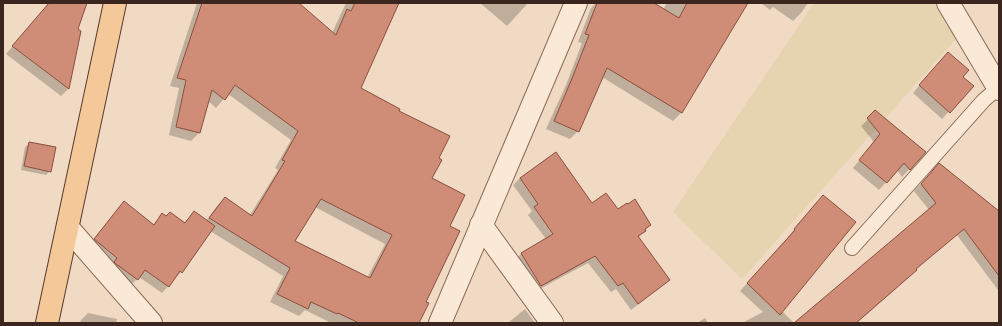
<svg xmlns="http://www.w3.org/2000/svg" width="1002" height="326" viewBox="0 0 1002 326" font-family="Merriweather,serif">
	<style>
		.farmland { fill: #e6d3b0 }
		.shadow { fill: #0003; fill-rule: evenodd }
		.building { fill: #cf8c77; stroke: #8b4f3e; fill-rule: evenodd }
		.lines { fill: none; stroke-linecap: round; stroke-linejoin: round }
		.service-casing { stroke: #8b6a59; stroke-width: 16 }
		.minor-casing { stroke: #8b6a59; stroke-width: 24 }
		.primary-casing { stroke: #583a2d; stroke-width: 24 }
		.service { stroke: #fae9d6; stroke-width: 14 }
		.minor { stroke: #fae9d6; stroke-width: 22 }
		.primary { stroke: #f4c899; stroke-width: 22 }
	</style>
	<rect width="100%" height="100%" fill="#f0dac3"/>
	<path class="farmland" d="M814,3H934L956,39L742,279L673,212Z"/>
	<g class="shadow">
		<path d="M49,3H73L77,30L80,31L68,89L61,96L6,54Z"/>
		<path d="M197,3H297L332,33L346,3H398L360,88L398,111L438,159L431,178L448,226L418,323H331L305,310L299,316L270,302L283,276L210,231L181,272L162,293L139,277L130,286L88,246L124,202L153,225L162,215L184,223L194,212L206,221L217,206L225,198L250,215L278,170L275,168L291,140L228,94L216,108L208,101L199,133L191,141L169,135L179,88L170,86ZM315,207L385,244L367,278L294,242Z"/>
		<path d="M480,3H528L507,26Z"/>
		<path d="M596,3H649L661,13L667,3H747L681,113L673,121L602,77L578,131L570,139L546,129L566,85L582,43L578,42L591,8Z"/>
		<path d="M761,3H808L801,13L793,21L773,7L770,10Z"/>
		<path d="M941,60L972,86L942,119L913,93Z"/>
		<path d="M876,112L925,152L902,177L897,170L879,190L853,168L874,142L861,126Z"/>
		<path d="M30,143L50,171L46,175L21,170L25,147Z"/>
		<path d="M556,153L592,204L618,211L650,225L638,238L669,280L662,286L631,310L616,289L611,292L588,263L534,292L515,260L522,253L546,239L528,215L532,211L513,185L520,178Z"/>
		<path d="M933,171L999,213V289L998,290L957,235L915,269L909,277L857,323H795L929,210L914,191Z"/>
		<path d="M816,203L782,311L794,323H742L763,312L740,291L789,238L788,237Z"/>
		<path d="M525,309L535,323H508Z"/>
		<path d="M88,313L117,319L116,323H80L81,320Z"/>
		<path d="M705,318L708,323H697Z"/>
	</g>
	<g class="building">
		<path d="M49,3H87L78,29L81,31L69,89L12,46Z"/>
		<path d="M202,3H299L336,35L347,9L351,11L355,3H399L361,88L400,109L399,111L450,136L439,158L442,160L432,178L465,195L450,226L460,231L426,302L429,303L419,323H359L338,313L337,314L311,302L308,309L277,294L290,268L209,218L225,197L252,216L285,161L282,160L298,131L235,85L225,100L212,90L200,133L176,127L186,80L177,78ZM321,199L392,235L370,278L295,241Z"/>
		<path d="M597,3H654L679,18L687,3H748L682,113L607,68L579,132L554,121L573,76L589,35L585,34Z"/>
		<path d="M948,52L969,70L963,77L974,86L950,113L919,85Z"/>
		<path d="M875,110L926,152L910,170L904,163L887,183L859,160L880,134L867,118Z"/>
		<path d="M29,142L56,147L51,172L24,166Z"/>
		<path d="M556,152L592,203L606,193L618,209L627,203L628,204L635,199L651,225L645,229L646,231L638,236L670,280L638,304L623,283L618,286L595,256L541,286L521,253L553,234L534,207L538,204L520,178Z"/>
		<path d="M939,163L999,211V276L964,229L916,269L917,270L856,323H794L936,203L921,184Z"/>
		<path d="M823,195L856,222L780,315L747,283L795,230L794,229Z"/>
		<path d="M124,201L154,225L162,213L166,216L170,212L185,223L194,211L215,226L182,273L180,271L169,287L145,270L138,280L116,264L114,262L117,258L94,239Z"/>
	</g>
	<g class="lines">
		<defs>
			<path id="service" d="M852,248L984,100L998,88"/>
			<g id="minor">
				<path d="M948,3L999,89"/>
				<path d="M481,225L552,323"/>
				<path d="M68,228L151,323"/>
				<path d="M440,323L576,3"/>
			</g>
			<path id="primary" d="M47,323L115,3"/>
		</defs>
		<use href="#service" class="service-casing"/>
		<use href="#minor" class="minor-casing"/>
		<use href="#primary" class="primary-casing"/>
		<use href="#service" class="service"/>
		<use href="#minor" class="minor"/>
		<use href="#primary" class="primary"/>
	</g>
	<rect width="1002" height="326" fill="none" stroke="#3a261e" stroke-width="8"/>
</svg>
